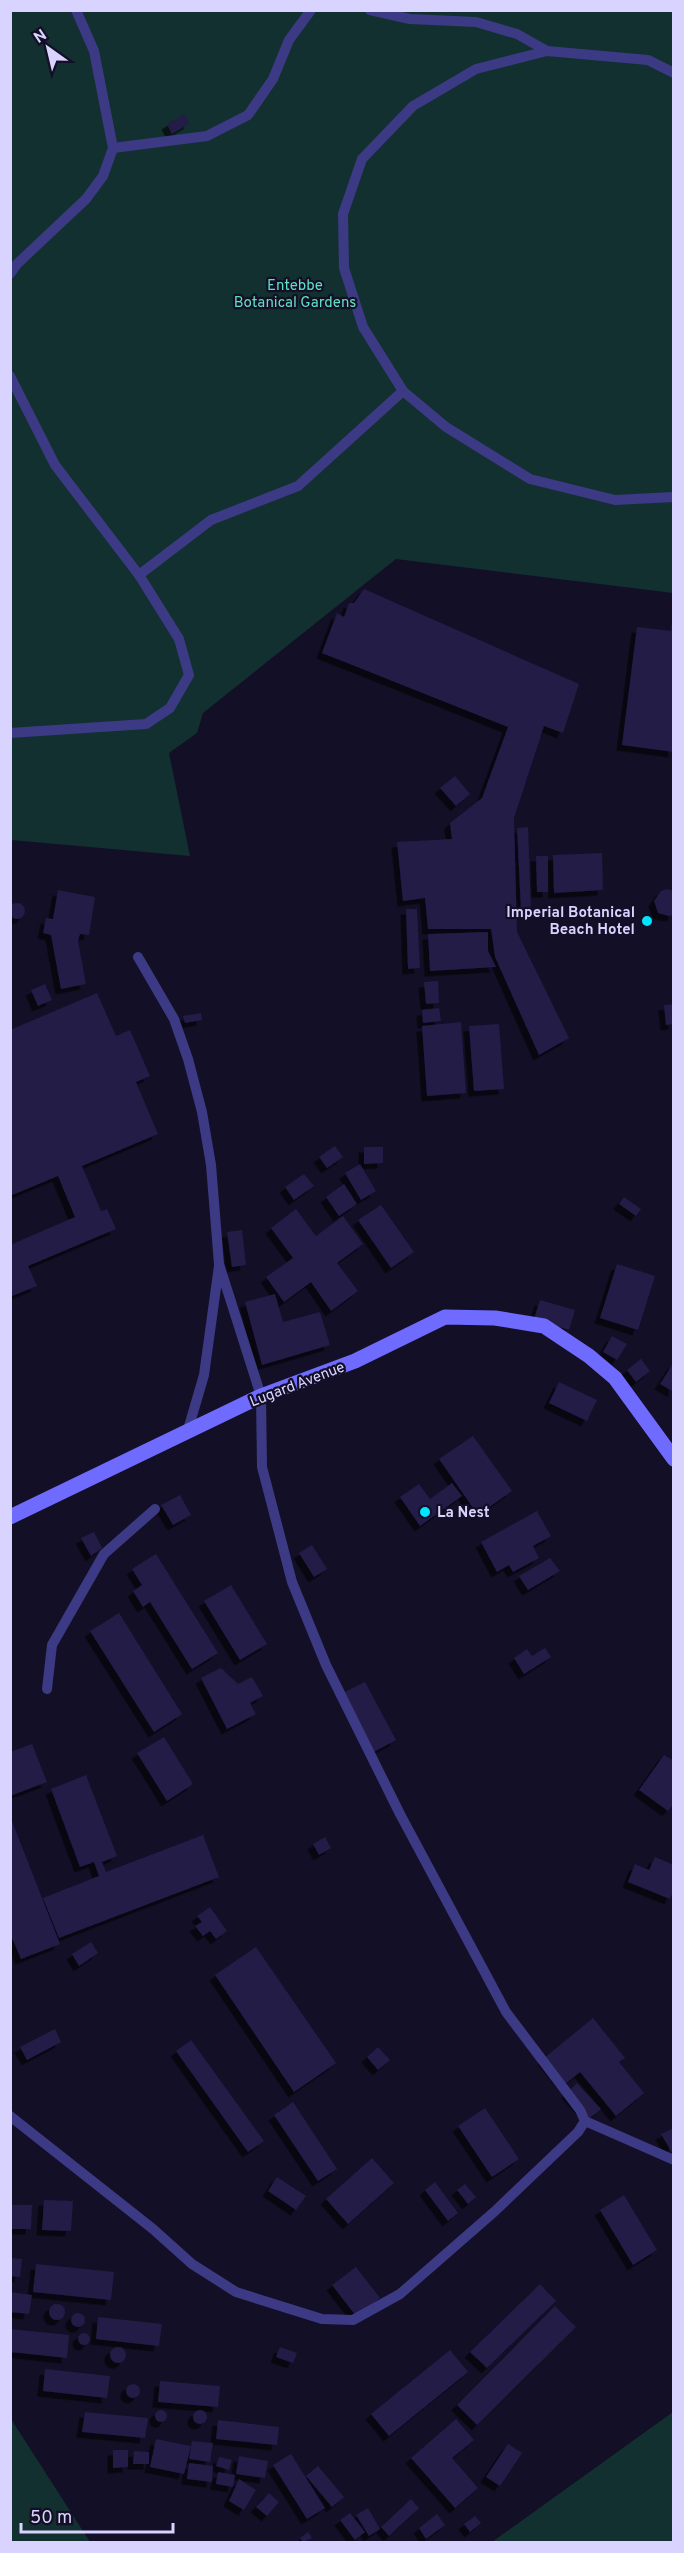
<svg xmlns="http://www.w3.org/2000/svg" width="684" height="2553" viewBox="0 0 684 2553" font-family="Overpass,sans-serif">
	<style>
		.green { fill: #12302f }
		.building { fill: #241b47; filter: url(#shadow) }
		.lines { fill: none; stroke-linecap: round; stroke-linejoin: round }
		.lane { stroke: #3d3a85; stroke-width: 10 }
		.secondary { stroke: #6f6bff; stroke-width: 15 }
		.poi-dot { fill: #00e5ff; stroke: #130f26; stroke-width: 2 }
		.labels { text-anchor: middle; stroke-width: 4.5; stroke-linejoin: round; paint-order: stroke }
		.park-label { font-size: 15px; fill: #5fe0c0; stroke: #130f26 }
		.poi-label { font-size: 15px; font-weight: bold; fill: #d9d4ff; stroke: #130f26; text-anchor: end }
		.street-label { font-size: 15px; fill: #d9d4ff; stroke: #130f26 }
	</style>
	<defs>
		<filter id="shadow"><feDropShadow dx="-5.5" dy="5.5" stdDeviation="0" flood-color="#0009"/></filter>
	</defs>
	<rect width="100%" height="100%" fill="#130f26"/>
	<g class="green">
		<path d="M10,11H673V593L396,559L203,713L197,733L169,753L190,856L11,840Z"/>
		<path d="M673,2412V2542H492Z"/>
		<path d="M10,2419H11L90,2542H11Z"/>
	</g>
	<g class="building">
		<path d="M184,114L190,123L172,134L167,124Z"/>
		<path d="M364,589L579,684L563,733L544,726L514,818L517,932L569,1038L539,1055L495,957L491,929H428L425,898L403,901L397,842L452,839L450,823L482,798L508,727L322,653L337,613L344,617L349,603H354Z"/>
		<path d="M672,621L674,752L622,745L637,627L671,631Z"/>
		<path d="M455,776L470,794L456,806L440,788Z"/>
		<path d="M528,827L531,910L521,911L517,828Z"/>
		<path d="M602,853L603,890L554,893L553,855Z"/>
		<path d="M536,856H548V892H537Z"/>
		<path d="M667,889L674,891V915L669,916L658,913L654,901L661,891Z"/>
		<path d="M58,890L95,897L89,935L80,934L78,941L86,984L61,989L51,935L43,933L46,918L53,919Z"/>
		<circle cx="17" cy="911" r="8"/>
		<path d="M406,909H417L420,968L408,969Z"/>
		<path d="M488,932V951L496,967L430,971L428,934Z"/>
		<path d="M438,981L439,1003L426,1004L424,982Z"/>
		<path d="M45,984L52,1000L38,1006L31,990Z"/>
		<path d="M97,993L116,1036L130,1030L150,1076L136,1082L158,1134L82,1166L101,1211L107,1209L116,1229L28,1266L37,1286L12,1296L10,1245L75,1217L58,1176L10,1196V1030Z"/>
		<path d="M674,1004V1024L666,1025L664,1005Z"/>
		<path d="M439,1008L441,1021L423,1023L422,1010Z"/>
		<path d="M201,1013L202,1020L185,1023L183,1016Z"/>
		<path d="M461,1022L466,1093L427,1096L422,1026Z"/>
		<path d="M499,1024L504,1089L474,1091L469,1026Z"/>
		<path d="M335,1146L343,1157L327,1168L319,1157Z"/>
		<path d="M364,1147H383V1163L364,1164Z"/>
		<path d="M360,1164L376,1191L361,1200L345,1173Z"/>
		<path d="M304,1174L314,1186L294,1200L285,1187Z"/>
		<path d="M344,1184L357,1204L339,1216L326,1197Z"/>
		<path d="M624,1197L641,1209L636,1216L619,1204Z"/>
		<path d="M381,1205L414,1252L391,1268L358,1220Z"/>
		<path d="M296,1209L316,1236L343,1216L363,1244L337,1263L358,1291L331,1311L311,1282L284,1302L266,1277L293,1258L271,1228Z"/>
		<path d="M242,1230L246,1265L232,1267L227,1232Z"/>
		<path d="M617,1264L655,1276L638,1330L600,1318Z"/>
		<path d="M275,1294L283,1322L320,1312L330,1345L262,1365L245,1302Z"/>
		<path d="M540,1300L575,1310L569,1330L534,1319Z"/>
		<path d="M612,1336L627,1344L617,1360L603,1352Z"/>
		<path d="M641,1359L650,1371L636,1382L627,1370Z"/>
		<path d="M674,1362V1392L660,1384Z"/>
		<path d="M559,1382L597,1400L587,1421L549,1403Z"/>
		<path d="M473,1436L512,1491L478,1515L439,1459Z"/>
		<path d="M452,1483L462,1496L420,1526L400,1497L419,1484L430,1499Z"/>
		<path d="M180,1495L191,1515L173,1525L161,1505Z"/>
		<path d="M537,1511L551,1536L533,1546L539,1558L513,1572L509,1565L497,1572L481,1542Z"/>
		<path d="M94,1532L102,1548L91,1556L81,1538Z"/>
		<path d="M312,1545L327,1569L314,1577L299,1553Z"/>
		<path d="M156,1554L218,1653L192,1669L150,1602L143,1607L133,1591L142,1585L132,1569Z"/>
		<path d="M550,1558L560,1571L528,1590L519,1576Z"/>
		<path d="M231,1585L267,1644L240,1660L204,1601Z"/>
		<path d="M119,1613L182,1714L154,1732L90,1631Z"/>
		<path d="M545,1648L551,1657L524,1674L514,1658L527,1649L532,1656Z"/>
		<path d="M221,1668L238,1684L252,1677L263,1696L250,1703L256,1714L227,1729L201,1678Z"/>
		<path d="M365,1682L396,1740L374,1752L343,1693Z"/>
		<path d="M164,1737L193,1784L167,1801L137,1753Z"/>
		<path d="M32,1744L47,1782L10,1796V1752Z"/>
		<path d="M664,1755L674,1761V1803L668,1811L639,1790Z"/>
		<path d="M86,1775L117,1856L102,1862L106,1872L203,1835L219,1877L59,1938L43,1898L99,1876L94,1862L80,1867L51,1789Z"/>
		<path d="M10,1816L60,1944L21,1959L10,1933Z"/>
		<path d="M325,1837L331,1848L319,1855L313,1844Z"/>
		<path d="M655,1857L674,1865V1889L670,1899L628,1882L635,1864L649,1870Z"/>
		<path d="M210,1907L227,1931L216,1939L210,1931L203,1936L195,1926L202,1922L197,1916Z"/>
		<path d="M91,1942L98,1953L79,1966L72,1954Z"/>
		<path d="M256,1947L336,2063L294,2092L215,1975Z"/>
		<path d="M593,2018L625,2058L619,2062L644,2093L616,2116L580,2072L564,2085L543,2059Z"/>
		<path d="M55,2029L61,2042L27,2060L20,2047Z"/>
		<path d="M191,2040L264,2141L248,2152L176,2051Z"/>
		<path d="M378,2047L390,2060L378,2070L367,2057Z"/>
		<path d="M577,2083L601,2109L590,2118L567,2093Z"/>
		<path d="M293,2102L337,2169L318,2181L274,2115Z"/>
		<path d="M485,2108L519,2159L492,2177L458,2126Z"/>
		<path d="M674,2128V2156L661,2134Z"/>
		<path d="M372,2158L394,2183L348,2224L326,2199Z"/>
		<path d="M277,2177L306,2196L296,2210L268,2191Z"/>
		<path d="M435,2182L458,2213L448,2221L425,2190Z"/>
		<path d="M465,2184L476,2197L468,2204L457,2190Z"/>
		<path d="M624,2195L657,2250L633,2265L600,2210Z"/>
		<path d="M44,2200L73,2201L71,2231L42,2230Z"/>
		<path d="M10,2205H32L31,2229H10Z"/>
		<path d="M10,2258L22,2259L20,2277L10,2276Z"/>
		<path d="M36,2264L114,2272L111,2300L33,2292Z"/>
		<path d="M356,2267L380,2298L356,2316L332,2285Z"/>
		<path d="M540,2284L556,2301L487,2368L470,2352Z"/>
		<path d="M10,2292L32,2295L29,2314L10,2312Z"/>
		<circle cx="57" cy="2312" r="8"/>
		<path d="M555,2306L576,2327L477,2425L457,2405Z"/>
		<circle cx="78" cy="2320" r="7"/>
		<path d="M98,2317L162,2324L159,2346L96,2339Z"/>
		<path d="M10,2329L69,2335L67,2358L10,2352Z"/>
		<circle cx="84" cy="2339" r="6"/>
		<path d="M280,2347L297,2353L293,2363L276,2357Z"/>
		<circle cx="118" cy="2355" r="8"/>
		<path d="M450,2350L468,2372L389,2436L371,2414Z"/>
		<path d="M45,2369L110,2376L107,2398L43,2391Z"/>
		<path d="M160,2381L220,2386L218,2407L158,2402Z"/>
		<circle cx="133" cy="2391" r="7"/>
		<circle cx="200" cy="2417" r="7"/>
		<circle cx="161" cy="2416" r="6"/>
		<path d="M85,2412L148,2418L145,2438L82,2432Z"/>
		<path d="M456,2419L474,2440L452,2458L478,2488L455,2508L411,2458Z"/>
		<path d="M218,2420L279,2427L277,2445L216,2439Z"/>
		<path d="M156,2439L191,2446L184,2474L150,2467Z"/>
		<path d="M192,2441L213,2443L210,2462L189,2459Z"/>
		<path d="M508,2444L522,2453L500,2486L486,2477Z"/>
		<path d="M113,2450H128V2467L113,2468Z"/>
		<path d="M134,2451L149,2452V2464H133Z"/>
		<path d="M291,2454L325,2508L307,2519L273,2465Z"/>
		<path d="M239,2456L268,2461L265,2478L236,2474Z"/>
		<path d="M219,2457L232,2460L229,2470L216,2466Z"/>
		<path d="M189,2463L213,2466L212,2482L187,2479Z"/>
		<path d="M318,2466L344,2497L332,2507L306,2476Z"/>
		<path d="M218,2472L235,2475L233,2487L216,2484Z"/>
		<path d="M239,2479L256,2490L244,2510L229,2501Z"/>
		<path d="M269,2493L279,2502L267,2516L256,2507Z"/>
		<path d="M411,2499L419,2508L389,2536L381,2527Z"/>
		<path d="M368,2508L380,2529L369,2536L356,2515Z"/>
		<path d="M350,2513L365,2532L355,2540L340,2520Z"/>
		<path d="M437,2514L445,2525L426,2539L419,2528Z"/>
		<path d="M475,2516L481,2523L470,2532L464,2524Z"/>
		<path d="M308,2532L312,2538L303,2542L300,2538Z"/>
	</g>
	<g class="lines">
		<g class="lane">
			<path d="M370,10L410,19L476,22L517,34L547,51"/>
			<path d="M674,73L648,60L547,51L476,69L413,106L362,159L343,214L344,268L363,327L403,391L446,427L530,479L615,500L674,497"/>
			<path d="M113,148L207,136L248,115L273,79L289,40L311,10"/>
			<path d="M10,274L17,264L86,199L103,176L113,148L94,51L76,10"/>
			<path d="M10,376L55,465L139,575L179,639L189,675L170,708L146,724L10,733"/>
			<path d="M139,575L211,520L298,486L403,391"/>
			<path d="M187,1433L204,1375L219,1266"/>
			<path d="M47,1689L52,1645L104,1554L155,1509"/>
			<path d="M10,2116L153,2229L192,2264L236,2292L322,2319L353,2320L400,2294L494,2212L578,2132L585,2121L580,2110L506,2012L400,1814L326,1665L292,1582L262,1467L261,1396L219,1264L211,1165L202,1112L188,1059L174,1019L138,957"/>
			<path d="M585,2121L674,2160"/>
		</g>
		<path class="secondary" d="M10,1517L261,1396L355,1361L445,1317L495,1318L544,1326L589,1356L615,1378L674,1459"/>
	</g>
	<g class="poi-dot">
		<circle cx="647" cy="921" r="6"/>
		<circle cx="425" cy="1512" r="6"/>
	</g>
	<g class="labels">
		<g class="park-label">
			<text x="295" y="290">Entebbe<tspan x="295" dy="17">Botanical Gardens</tspan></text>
		</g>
		<g class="poi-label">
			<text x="635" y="917">Imperial Botanical<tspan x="635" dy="17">Beach Hotel</tspan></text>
			<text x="437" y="1517" text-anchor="start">La Nest</text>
		</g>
		<g class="street-label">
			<text transform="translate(297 1384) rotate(-21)" y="5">Lugard Avenue</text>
		</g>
	</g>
	<rect width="684" height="2553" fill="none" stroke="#d9d4ff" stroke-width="24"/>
	<g transform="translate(48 48) rotate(326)" stroke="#130f26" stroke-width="4.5" paint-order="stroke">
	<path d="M0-4.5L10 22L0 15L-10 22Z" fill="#d9d4ff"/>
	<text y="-9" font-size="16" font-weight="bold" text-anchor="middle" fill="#d9d4ff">N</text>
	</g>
	<path d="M21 2523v9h152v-9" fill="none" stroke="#d9d4ff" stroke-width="3"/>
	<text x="30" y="2523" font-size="18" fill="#d9d4ff" stroke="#130f26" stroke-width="4.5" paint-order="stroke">50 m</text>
</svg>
